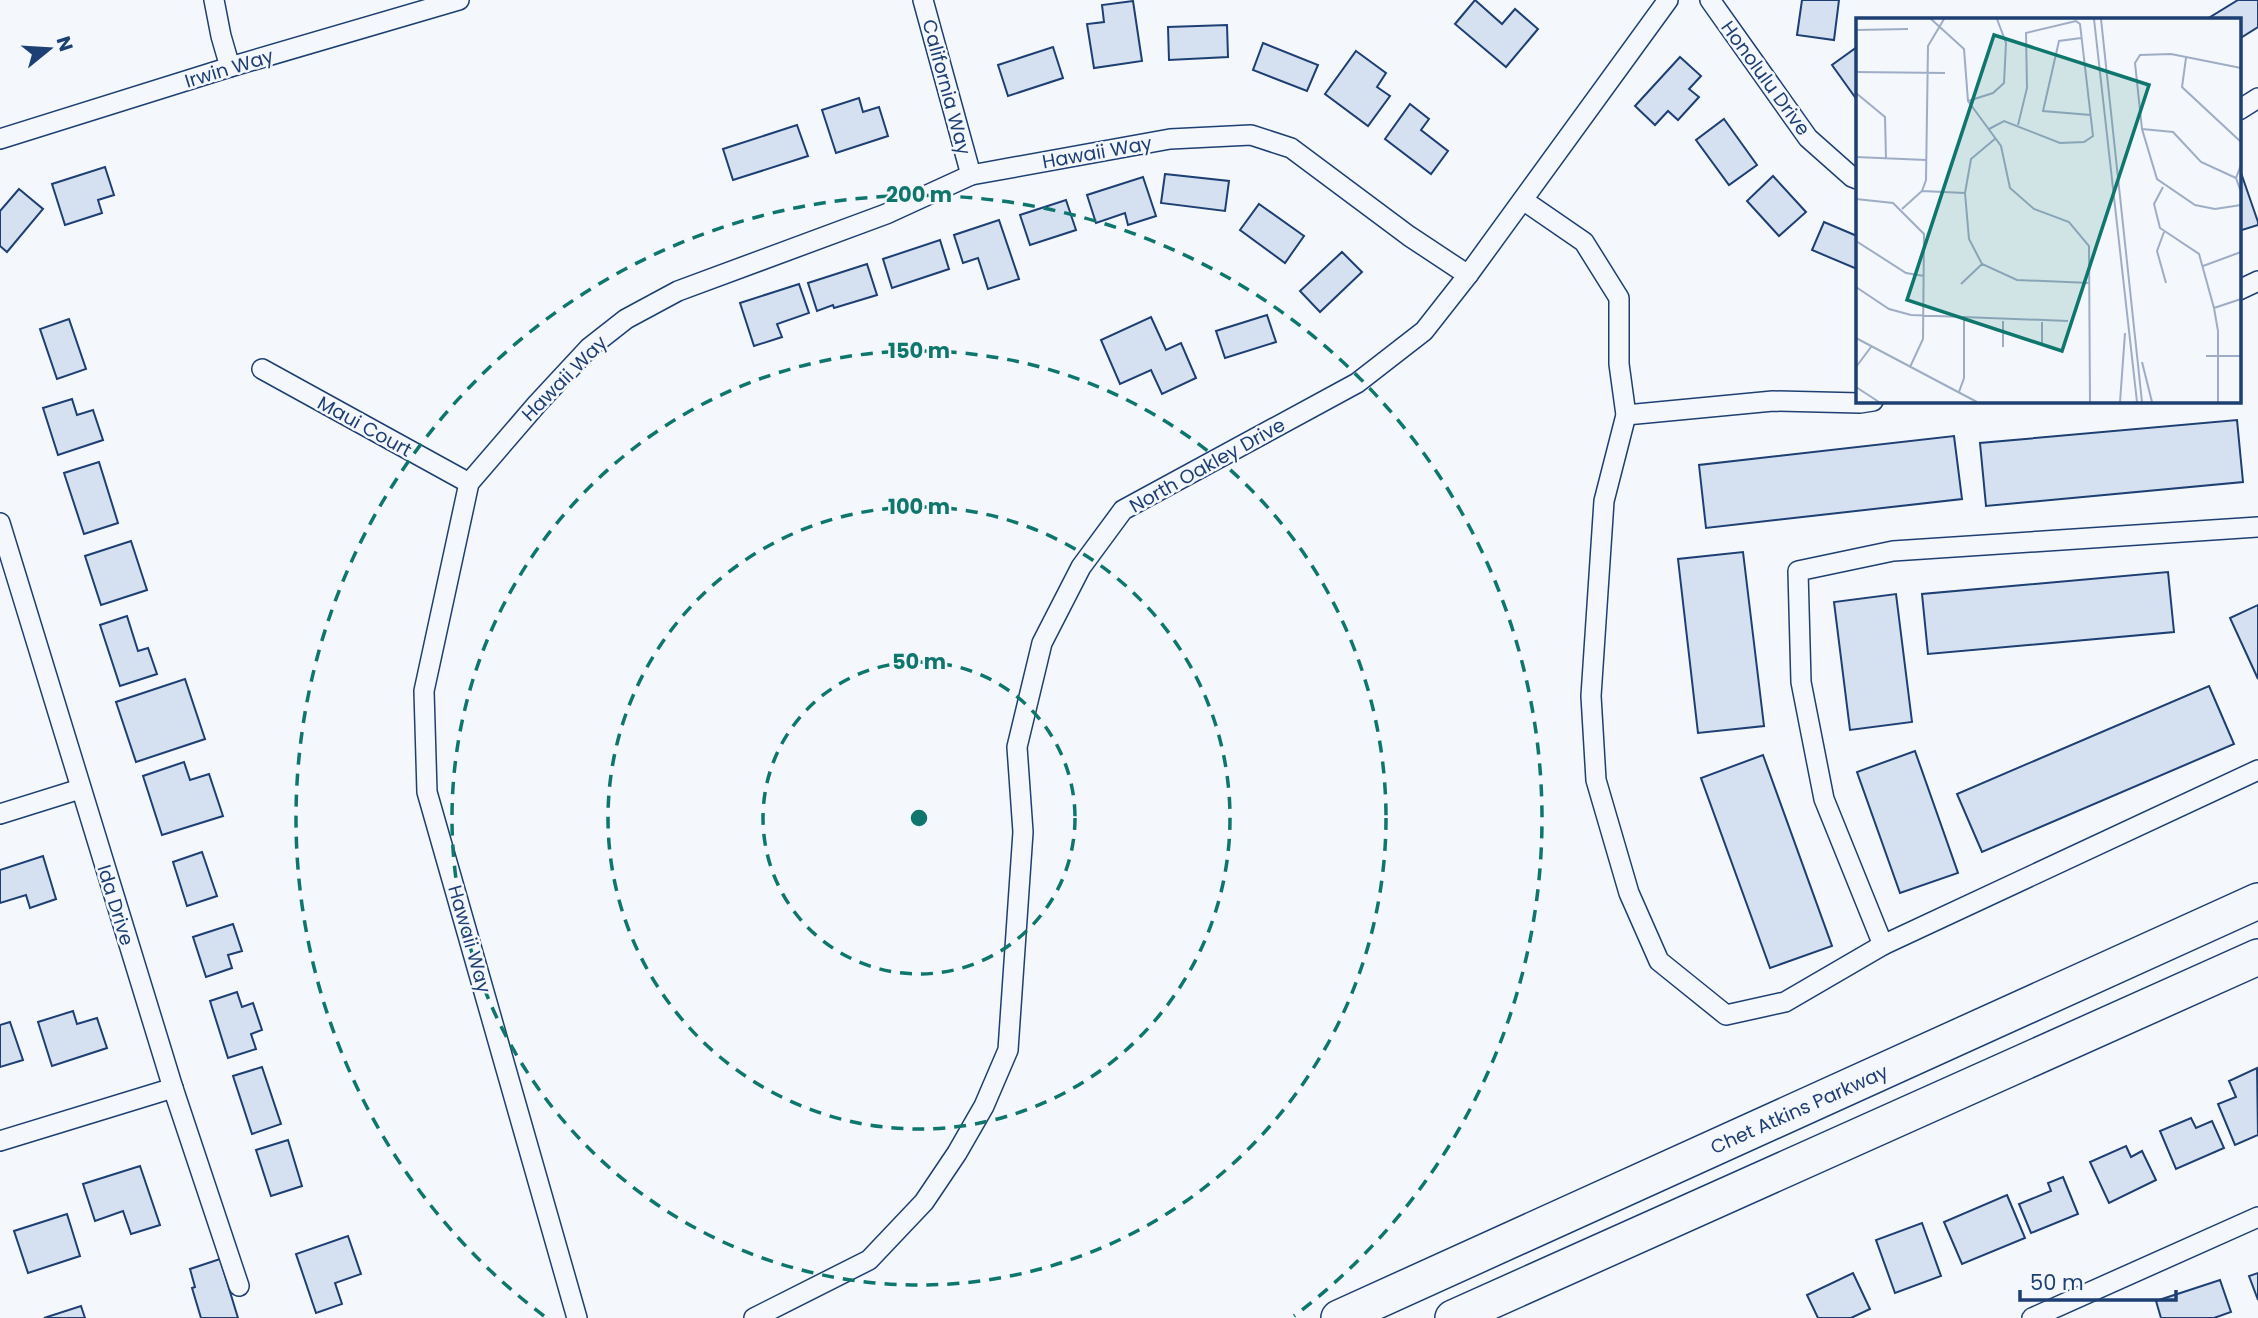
<svg xmlns="http://www.w3.org/2000/svg" width="2258" height="1318" viewBox="0 0 2258 1318" font-family="Poppins,sans-serif">
	<style>
		.building { fill: #d5e0f0; stroke: #1d3f73; stroke-width: 2 }
		.lines { fill: none; stroke-linecap: round; stroke-linejoin: round }
		.street-casing { stroke: #1d3f73; stroke-width: 22 }
		.highway-casing { stroke: #1d3f73; stroke-width: 38 }
		.street { stroke: #f4f7fb; stroke-width: 19 }
		.highway { stroke: #f4f7fb; stroke-width: 35 }
		.ring { fill: none; stroke: #0f766e; stroke-width: 3.5; stroke-dasharray: 12 9 }
		.labels { text-anchor: middle; stroke-width: 5; stroke-linejoin: round; paint-order: stroke }
		.street-label { font-size: 19px; fill: #1d3f73; stroke: #f4f7fb }
		.inset-road { fill: none; stroke: #9eadc5; stroke-width: 2 }
		.view { fill: #0f766e; fill-opacity: 0.15; stroke: #0f766e; stroke-width: 3.5 }
		.inset-edge { fill: none; stroke: #1d3f73; stroke-width: 3.5 }
		.centre { fill: #0f766e; stroke: #f4f7fb; stroke-width: 3.5 }
		.ring-label { font-size: 21px; text-anchor: middle; font-weight: bold; fill: #0f766e; stroke: #f4f7fb; stroke-width: 5; stroke-linejoin: round; paint-order: stroke }
	</style>
	<rect width="100%" height="100%" fill="#f4f7fb"/>
	<g class="building">
		<path d="M1475,0L1502,24L1515,9L1538,29L1506,67L1455,24Z"/>
		<path d="M1802,0H1839L1834,40L1797,35Z"/>
		<path d="M2238,0H2258V27L2239,39V19H2207Z"/>
		<path d="M1133,1L1142,61L1094,68L1087,24L1104,22L1102,5Z"/>
		<path d="M1227,25L1228,57L1169,60L1168,27Z"/>
		<path d="M1263,43L1318,65L1307,91L1253,70Z"/>
		<path d="M1053,47L1063,78L1008,96L998,65Z"/>
		<path d="M1857,47V100L1832,65Z"/>
		<path d="M1356,51L1386,73L1377,87L1390,96L1368,126L1325,94Z"/>
		<path d="M1680,57L1701,76L1689,89L1699,97L1678,120L1668,111L1655,125L1635,106Z"/>
		<path d="M859,98L863,112L879,107L888,136L836,153L822,110Z"/>
		<path d="M1410,104L1429,119L1421,130L1448,151L1431,174L1385,139Z"/>
		<path d="M1724,119L1757,165L1729,185L1696,140Z"/>
		<path d="M797,125L808,156L733,180L723,149Z"/>
		<path d="M105,167L114,195L98,200L102,213L65,225L52,184Z"/>
		<path d="M2239,167L2258,222V225L2239,231Z"/>
		<path d="M1165,174L1229,181L1225,211L1161,203Z"/>
		<path d="M1773,176L1806,212L1779,236L1747,201Z"/>
		<path d="M1143,177L1156,216L1128,225L1125,213L1096,223L1087,195Z"/>
		<path d="M19,189L43,209L7,252L0,246V211Z"/>
		<path d="M1066,200L1076,230L1030,245L1020,215Z"/>
		<path d="M1259,204L1304,236L1285,263L1240,230Z"/>
		<path d="M999,220L1019,279L988,289L978,258L963,263L954,235Z"/>
		<path d="M1824,222L1857,236V269L1812,250Z"/>
		<path d="M940,240L949,269L892,288L883,259Z"/>
		<path d="M1342,252L1362,272L1320,312L1300,291Z"/>
		<path d="M867,264L877,295L834,308L833,305L817,311L808,283Z"/>
		<path d="M799,284L809,313L777,324L782,337L754,346L740,303Z"/>
		<path d="M1267,315L1276,342L1225,358L1216,331Z"/>
		<path d="M1151,317L1166,350L1181,343L1196,378L1162,394L1151,370L1120,384L1101,340Z"/>
		<path d="M69,319L86,369L57,379L40,329Z"/>
		<path d="M72,399L77,415L93,410L103,440L58,455L43,408Z"/>
		<path d="M2237,420L2243,482L1986,506L1980,443Z"/>
		<path d="M1954,436L1962,499L1706,528L1699,465Z"/>
		<path d="M99,462L118,523L84,534L64,473Z"/>
		<path d="M131,541L147,590L101,605L85,556Z"/>
		<path d="M1743,552L1764,726L1698,733L1678,559Z"/>
		<path d="M2168,572L2174,632L1928,654L1922,594Z"/>
		<path d="M1896,594L1912,722L1850,730L1834,602Z"/>
		<path d="M2258,605V679L2230,618Z"/>
		<path d="M127,616L138,651L148,648L157,674L120,686L100,625Z"/>
		<path d="M185,679L205,739L136,762L116,702Z"/>
		<path d="M2209,686L2234,744L1982,852L1957,794Z"/>
		<path d="M1915,751L1958,873L1900,893L1857,772Z"/>
		<path d="M1763,755L1832,946L1770,968L1701,778Z"/>
		<path d="M184,762L190,780L209,774L223,816L162,835L143,776Z"/>
		<path d="M202,852L217,896L187,906L173,862Z"/>
		<path d="M43,856L56,899L30,908L26,895L0,903V870Z"/>
		<path d="M233,924L242,951L228,955L232,968L206,977L193,937Z"/>
		<path d="M237,992L242,1007L253,1003L262,1030L251,1034L256,1049L228,1058L210,1001Z"/>
		<path d="M73,1011L77,1024L97,1018L107,1048L52,1066L38,1022Z"/>
		<path d="M10,1022L23,1060L0,1067V1025Z"/>
		<path d="M262,1067L281,1124L252,1134L233,1076Z"/>
		<path d="M2257,1068L2258,1135L2235,1145L2218,1104L2236,1097L2229,1081Z"/>
		<path d="M2191,1118L2196,1128L2212,1121L2224,1148L2176,1169L2160,1131Z"/>
		<path d="M288,1140L302,1186L271,1196L256,1150Z"/>
		<path d="M2126,1146L2131,1157L2142,1151L2156,1180L2109,1203L2090,1162Z"/>
		<path d="M140,1166L160,1225L131,1234L123,1211L95,1221L83,1184Z"/>
		<path d="M2063,1177L2078,1214L2031,1233L2019,1204L2051,1191L2048,1183Z"/>
		<path d="M2007,1195L2025,1238L1962,1264L1944,1222Z"/>
		<path d="M67,1214L80,1256L28,1273L14,1231Z"/>
		<path d="M1922,1223L1941,1276L1895,1293L1876,1240Z"/>
		<path d="M348,1236L361,1274L335,1283L342,1304L316,1313L296,1254Z"/>
		<path d="M220,1259L238,1318H201L192,1288L195,1287L190,1269Z"/>
		<path d="M1853,1273L1870,1309L1851,1318H1818L1807,1295Z"/>
		<path d="M2258,1273V1300L2249,1276Z"/>
		<path d="M2220,1280L2231,1312L2214,1318H2161L2156,1301Z"/>
		<path d="M81,1306L85,1318H44Z"/>
	</g>
	<g class="lines">
		<defs>
			<g id="street">
				<path d="M214,0L221,36L230,67"/>
				<path d="M923,0L971,175"/>
				<path d="M1710,0L1808,138L1852,177L1857,179"/>
				<path d="M2239,110L2258,98"/>
				<path d="M0,139L230,67L459,0"/>
				<path d="M1523,200L1584,242L1619,298V364L1626,415L1604,501L1591,696L1596,780L1629,893L1659,961L1726,1015L1785,1002L1883,945L2258,770"/>
				<path d="M2239,290L2258,281"/>
				<path d="M262,369L469,483"/>
				<path d="M1626,415L1773,401L1860,403L1873,401"/>
				<path d="M0,523L173,1088L239,1286"/>
				<path d="M0,814L80,789"/>
				<path d="M1883,945L1824,799L1801,682L1798,571L1893,551L2258,527"/>
				<path d="M0,1141L173,1088"/>
				<path d="M577,1318L427,792L424,691L469,483L537,404L589,348L626,319L678,291L886,214L971,175L1170,139L1251,135L1291,148L1409,236L1468,275"/>
				<path d="M754,1318L869,1260L924,1202L957,1153L984,1106L1008,1050L1023,832L1017,747L1042,643L1081,567L1123,510L1357,383L1424,331L1468,275L1668,0"/>
				<path d="M2032,1318L2258,1217"/>
			</g>
			<g id="highway">
				<path d="M1339,1318L2258,901"/>
				<path d="M1453,1318L2258,957"/>
			</g>
		</defs>
		<use href="#street" class="street-casing"/>
		<use href="#highway" class="highway-casing"/>
		<use href="#street" class="street"/>
		<use href="#highway" class="highway"/>
	</g>
	<g class="ring">
		<circle cx="919" cy="818" r="156"/>
		<circle cx="919" cy="818" r="311"/>
		<circle cx="919" cy="818" r="467"/>
		<path d="M544 1316A623 623 0 1 1 1294 1316"/>
	</g>
	<g class="labels">
		<g class="street-label">
			<text transform="translate(229 68) rotate(-17)" y="7">Irwin Way</text>
			<text transform="translate(1766 78) rotate(54)" y="7">Honolulu Drive</text>
			<text transform="translate(947 87) rotate(75)" y="7">California Way</text>
			<text transform="translate(1097 152) rotate(-10)" y="7">Hawaii Way</text>
			<text transform="translate(564 378) rotate(-45)" y="7">Hawaii Way</text>
			<text transform="translate(365 426) rotate(29)" y="7">Maui Court</text>
			<text transform="translate(1207 465) rotate(-29)" y="7">North Oakley Drive</text>
			<text transform="translate(116 905) rotate(73)" y="7">Ida Drive</text>
			<text transform="translate(470 939) rotate(74)" y="7">Hawaii Way</text>
			<text transform="translate(1799 1109) rotate(-24)" y="7">Chet Atkins Parkway</text>
		</g>
	</g>
	<g transform="translate(1856 18)">
		<rect width="385" height="385" fill="#f4f7fb"/>
		<path class="inset-road" d="M75,1L108,31L112,83L145,128L154,170L178,191L213,204L233,228L234,384M238,1L281,384M245,1L286,384M0,12L52,11M225,20L203,23L187,93L235,97M330,40L326,69L385,124M385,50L315,36L284,37L279,45L286,111L301,161L339,187L359,191L385,187M0,54L89,55M0,75L29,99L30,141M112,83L137,75L148,65L150,25L141,1M133,111L148,103L204,125L228,124L237,118L224,6L220,3L170,15L171,70L162,107M286,111L317,114L345,144L380,160M140,120L115,141L109,175L113,221L126,246L161,262L234,265M0,139L70,142M385,147L380,160L385,174M307,169L298,186L304,210L343,236L358,290L362,313V384M66,173L109,175M0,181L37,185L68,216L67,321L54,349M46,191L66,173L70,162L72,28L88,1M308,214L301,233L310,265M0,223L50,255L68,258M347,248L385,234M105,266L126,246M0,269L33,291L55,297L212,303M358,290L385,281M0,320L121,384M186,328V304M147,329V303M350,338H385M286,344L296,384M0,349L15,329M0,369L23,384M103,374L108,360V302M264,384L269,315"/>
		<path class="view" d="M138,17L293,67L206,333L51,282Z"/>
		<rect width="385" height="385" class="inset-edge"/>
	</g>
	<circle cx="919" cy="818" r="10" class="centre"/>
	<g class="ring-label">
		<text x="919" y="202">200 m</text>
		<text x="919" y="358">150 m</text>
		<text x="919" y="514">100 m</text>
		<text x="919" y="669">50 m</text>
	</g>
	<g transform="translate(49 49) rotate(72)" stroke="#f4f7fb" stroke-width="5" paint-order="stroke">
	<path d="M0-5L12 26L0 18L-12 26Z" fill="#1d3f73"/>
	<text y="-10" font-size="19" font-weight="bold" text-anchor="middle" fill="#1d3f73">N</text>
	</g>
	<path d="M2020 1290v10h156v-10" fill="none" stroke="#1d3f73" stroke-width="3.5"/>
	<text x="2030" y="1290" font-size="21" fill="#1d3f73" stroke="#f4f7fb" stroke-width="5" paint-order="stroke">50 m</text>
</svg>
